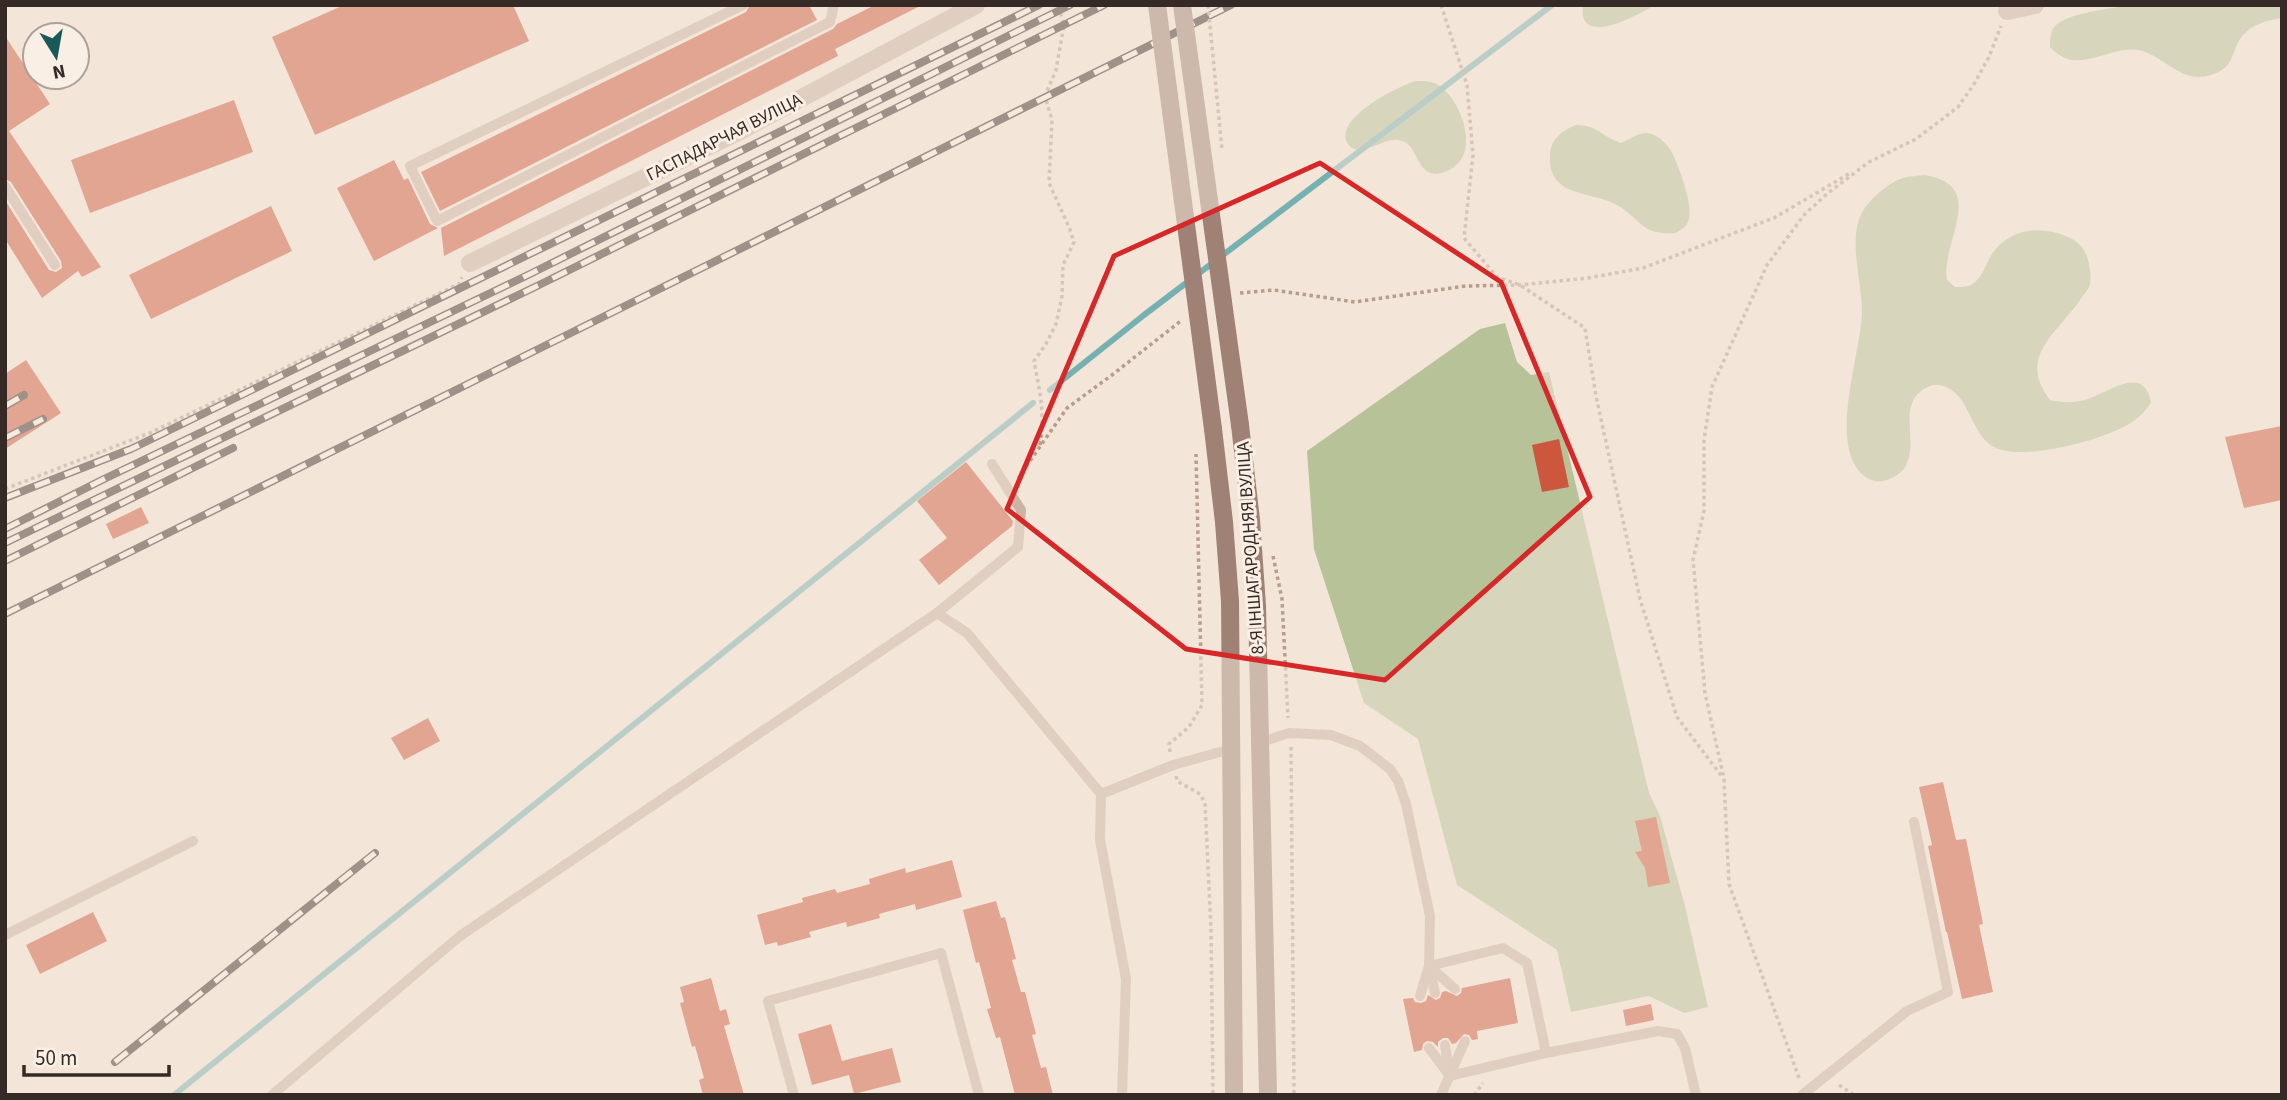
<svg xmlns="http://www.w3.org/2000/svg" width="2287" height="1100" viewBox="0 0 2287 1100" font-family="'Source Sans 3',sans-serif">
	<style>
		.green { fill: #b7c298 }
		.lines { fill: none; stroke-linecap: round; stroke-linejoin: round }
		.stream { stroke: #76b1b1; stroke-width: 6 }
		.building { fill: #cd573c }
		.path { stroke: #b79d8e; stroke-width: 3.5; stroke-dasharray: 3.5 3.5; stroke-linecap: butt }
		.service { stroke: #cbb4a4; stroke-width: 10 }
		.minor { stroke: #cbb4a4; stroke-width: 18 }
		.secondary { stroke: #9f8275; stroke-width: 18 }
		.rail-casing { stroke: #362a26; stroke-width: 8 }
		.rail { stroke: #faefe5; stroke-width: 5; stroke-dasharray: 16; stroke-linecap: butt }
		.path-bridge { stroke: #b79d8e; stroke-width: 3.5; stroke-dasharray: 3.5 3.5; stroke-linecap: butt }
		.secondary-bridge { stroke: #9f8275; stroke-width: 18 }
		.marked { fill: none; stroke: #d62828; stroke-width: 5; stroke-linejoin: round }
		.labels { text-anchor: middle; stroke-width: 6; stroke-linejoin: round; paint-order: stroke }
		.street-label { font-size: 18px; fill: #362a26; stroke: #faefe5 }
	</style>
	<rect width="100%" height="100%" fill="#f3e5d8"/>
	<g class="green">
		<path d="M1583,5H1655C1639,14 1577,50 1583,5Z"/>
		<path d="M2130,5H2282V18C2268,20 2253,24 2243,35C2230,50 2237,67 2211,75C2182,84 2166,58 2142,51C2110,42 2079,79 2050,47C2050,40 2050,32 2055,26C2069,12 2111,9 2130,5Z"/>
		<path d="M1416,81C1425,81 1434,81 1441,87C1464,105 1482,159 1445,172C1411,183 1423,137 1393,140C1381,141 1357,158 1348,144C1332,119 1398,86 1416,81Z"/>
		<path d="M1576,125C1598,125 1602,137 1621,143C1631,139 1641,130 1652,134C1660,137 1669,146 1672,153C1679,166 1695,210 1688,222C1686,227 1680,230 1676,233C1639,236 1641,217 1615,204C1590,191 1547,197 1550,155C1551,138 1562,131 1576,125Z"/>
		<path d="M1924,175C1990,185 1940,243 1947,280L1955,287C1960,287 1967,287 1971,285C1983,278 1985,265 1992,254C2010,228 2041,225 2068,237C2078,241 2086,250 2088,260C2090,268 2092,279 2089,287C2087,291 2083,296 2080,300C2056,335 2017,356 2050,400C2063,403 2075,403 2088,399C2109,392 2144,364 2151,402C2146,411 2139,418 2129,424C2103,440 2020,463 1992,446C1971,432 1970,399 1948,388C1941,384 1934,384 1928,387C1896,401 1918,439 1907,463C1904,472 1896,476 1887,480C1879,483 1870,481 1863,475C1827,444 1862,351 1862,311C1862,282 1847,236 1863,211C1871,198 1888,183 1903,178C1910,176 1918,176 1924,175Z"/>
		<path d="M1505,323L1517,362L1531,375L1549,372L1649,793L1660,816L1685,906L1708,1007L1684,1013L1649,996L1571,1012L1557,950L1457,885L1418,739L1364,703L1314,549L1307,451L1480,329Z"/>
	</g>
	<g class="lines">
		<g class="stream">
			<path d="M1050,390L1144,315L1552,5"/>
			<path d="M174,1095L1033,403"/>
		</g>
	</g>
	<g class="building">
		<path d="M344,5H513L529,41L315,135L272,37Z"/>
		<path d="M750,5H809L817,20L440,211L421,172L746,12Z"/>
		<path d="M875,5H922L835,49L838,56L444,256L441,228L833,29L837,24Z"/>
		<path d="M5,36L50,104L9,131L101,267L82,277L78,271L42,298L5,239V200L49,270L56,272L62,268L61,261L11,182L5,179Z"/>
		<path d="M234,100L253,152L90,213L71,160Z"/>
		<path d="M394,160L404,180L408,178L430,224L438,228L374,261L337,188Z"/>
		<path d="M271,206L292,251L151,319L129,275Z"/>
		<path d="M26,360L61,413L5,449V374Z"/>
		<path d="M2282,426V500L2244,508L2225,437Z"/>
		<path d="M1559,439L1569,487L1542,492L1532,445Z"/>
		<path d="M966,462L1013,521L1012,526L939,585L919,560L947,538L917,501Z"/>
		<path d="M141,507L149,523L113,539L106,524Z"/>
		<path d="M428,718L440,741L404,760L391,738Z"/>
		<path d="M1943,782L1956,840L1966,839L1983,924L1979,925L1993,992L1962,999L1947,932H1946L1928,846L1932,845L1919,787Z"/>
		<path d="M1656,817L1670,883L1648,887L1645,868L1635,852L1642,851L1635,821Z"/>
		<path d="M952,860L962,897L916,910L915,904L879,914L880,918L847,927L846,922L809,932L811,937L778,946L777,942L765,945L757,915L803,902L802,898L835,889L837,893L870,884L869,879L905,868L906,873Z"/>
		<path d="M996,901L1001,918L1005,917L1016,959L1012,960L1021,992H1025L1036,1034L1032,1035L1041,1068L1046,1067L1053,1095H1015L1000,1037L996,1038L987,1009L991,1008L979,962L976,963L963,910Z"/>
		<path d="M93,912L107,941L40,974L26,945Z"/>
		<path d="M711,978L720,1011L726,1009L730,1024L724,1026L744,1095H703L699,1080L704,1078L695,1046L692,1047L680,1003L684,1002L680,987Z"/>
		<path d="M1510,978L1518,1023L1477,1031L1478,1039L1472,1040L1469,1035L1464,1034L1456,1043L1452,1044L1448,1038H1443L1438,1042V1047L1433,1042L1427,1041L1423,1044L1422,1050L1414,1052L1403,999L1413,998L1415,1002L1421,1003L1426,1001L1428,995L1436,1000L1440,998L1442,992L1446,991L1457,996L1461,993L1462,988Z"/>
		<path d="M1651,1004L1654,1020L1626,1026L1623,1010Z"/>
		<path d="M831,1024L842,1061L892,1048L901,1082L854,1094L849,1075L812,1085L798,1034Z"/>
	</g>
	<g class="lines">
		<g class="path">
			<path d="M1441,5L1467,85L1473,155L1464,238L1497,277L1520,285L1585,328L1596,396L1640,599L1677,717L1723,778"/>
			<path d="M1240,293L1274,290L1355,302L1466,286L1520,285L1588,278L1643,268L1774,218L1852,172"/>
			<path d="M1040,445C1045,412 1040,393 1034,361L1046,344L1056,324L1062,296L1063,265L1074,242L1069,227L1049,183L1052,120L1045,96L1056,70L1064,25L1058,5"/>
			<path d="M1018,478L1067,408L1112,375L1182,320"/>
			<path d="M5,489L152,432L459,284L462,277"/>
			<path d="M1273,556L1282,599L1288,718"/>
			<path d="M1291,747L1294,1095"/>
			<path d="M1170,752L1169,744L1189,727L1202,705L1196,454"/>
			<path d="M1176,776L1177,781L1200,794L1205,803L1211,929L1213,1095"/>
			<path d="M1799,1078L1729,884L1724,779L1705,693L1693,560L1704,511V440L1712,387L1767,265L1804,215L1828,193L1869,162L1916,139L1958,107L1974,84L1989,57L2001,26"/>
			<path d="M1839,1085L1854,1095"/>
			<path d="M1474,1095L1483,1083"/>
		</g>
		<g class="service">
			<path d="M743,5L410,166L437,221L830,22L834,5"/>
			<path d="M5,186L55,265"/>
			<path d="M937,613L1018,547L1021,510L992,464"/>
			<path d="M1261,742L1289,733L1331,735L1360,746L1390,769L1398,781L1406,804L1430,916L1429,966L1435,993"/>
			<path d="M1101,794L1100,840L1126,979L1122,1095"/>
			<path d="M5,935L193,841"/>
			<path d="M1429,966L1503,948L1527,963L1546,1053"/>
			<path d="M1429,966L1455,989"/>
			<path d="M1420,996L1429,966"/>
			<path d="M1445,1045L1449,1072"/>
			<path d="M1429,1048L1450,1076"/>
			<path d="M1450,1076L1546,1053L1658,1031L1677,1034L1685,1048L1696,1095"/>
			<path d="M272,1095L460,936L937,613L967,633L1101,794L1173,765L1231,749"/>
			<path d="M794,1095L768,1001L941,953L979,1095"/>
			<path d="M1441,1095L1465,1041"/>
			<path d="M1802,1095L1907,1011L1948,992L1914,822"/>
		</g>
		<g class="minor">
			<path d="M2007,11L2035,5"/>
			<path d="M470,263L736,133L976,5"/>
		</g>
		<g class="secondary">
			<path d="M1240,425L1251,520L1257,606L1268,1095"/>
			<path d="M1213,429L1224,522L1230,601L1234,1095"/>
		</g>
		<defs>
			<g id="rail">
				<path d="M5,406L24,395"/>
				<path d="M5,438L43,419"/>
				<path d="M5,498L131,449L1039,5"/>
				<path d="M5,529L102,480L530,274L1070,5"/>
				<path d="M5,543L537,286L1104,5"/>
				<path d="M5,561L233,448"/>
				<path d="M5,614L1231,5"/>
				<path d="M115,1062L375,853"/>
			</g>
		</defs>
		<use href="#rail" class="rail-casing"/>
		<use href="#rail" class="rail"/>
		<path class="path-bridge" d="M1208,5L1222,150"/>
		<g class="secondary-bridge">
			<path d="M1157,5L1213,429"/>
			<path d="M1182,5L1240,425"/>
		</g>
	</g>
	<path d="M0 0H2287V1100H0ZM1320,163L1501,282L1590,497L1385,680L1186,649L1007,509L1114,256Z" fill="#f3e5d8" fill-opacity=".55" fill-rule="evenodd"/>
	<path class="marked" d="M1320,163L1501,282L1590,497L1385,680L1186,649L1007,509L1114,256Z"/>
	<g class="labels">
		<g class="street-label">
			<text transform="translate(724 137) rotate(-27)" y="6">ГАСПАДАРЧАЯ ВУЛІЦА</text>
			<text transform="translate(1250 548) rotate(-94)" y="6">8-Я ІНШАГАРОДНЯЯ ВУЛІЦА</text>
		</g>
	</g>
	<rect width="2287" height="1100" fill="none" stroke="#362a26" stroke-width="14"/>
	<g transform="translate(56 56) rotate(169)"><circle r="33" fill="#faefe5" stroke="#aca099" stroke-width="2"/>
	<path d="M0-5L12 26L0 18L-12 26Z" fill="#19595a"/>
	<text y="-10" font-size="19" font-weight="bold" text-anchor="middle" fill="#362a26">N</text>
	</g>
	<path d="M24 1065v10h145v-10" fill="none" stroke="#362a26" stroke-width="3.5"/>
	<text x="35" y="1065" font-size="21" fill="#362a26" stroke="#faefe5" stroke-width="5" paint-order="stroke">50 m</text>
</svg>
